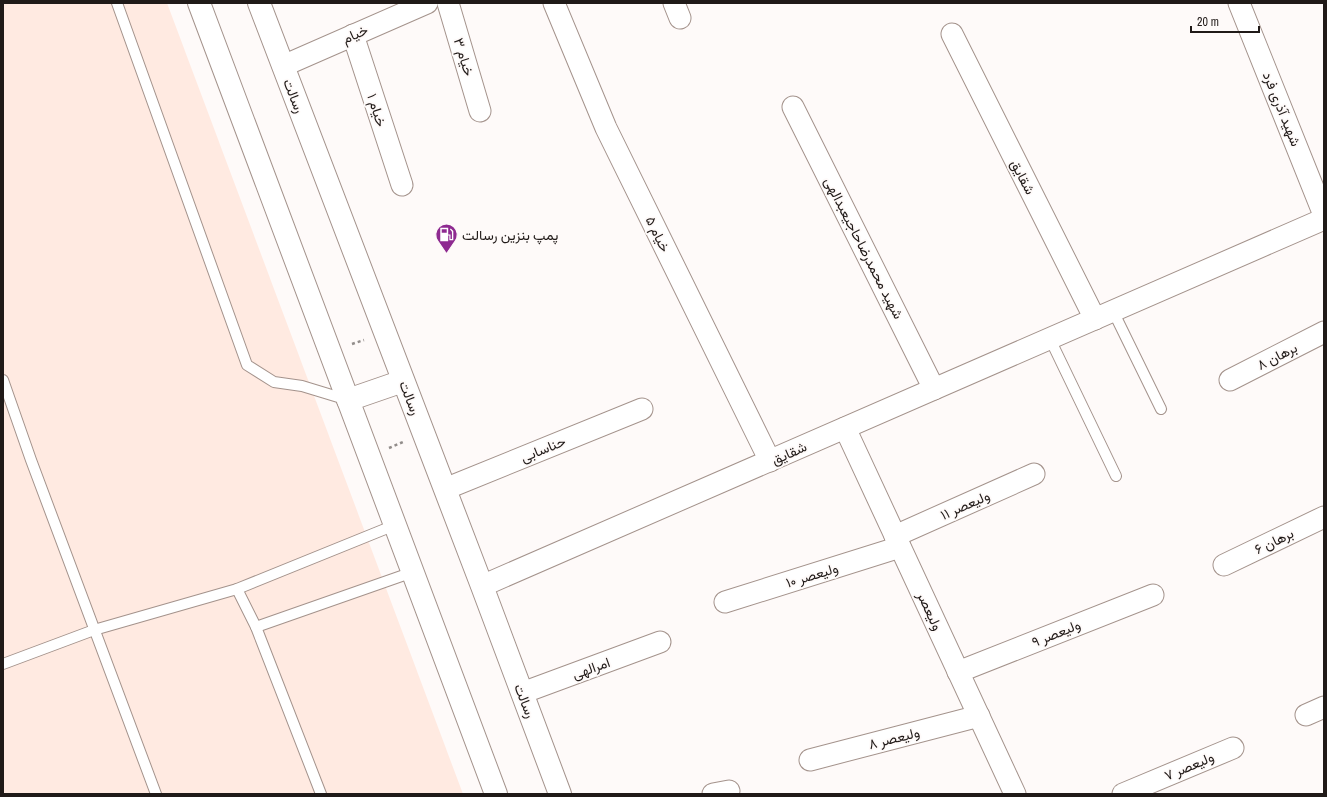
<svg xmlns="http://www.w3.org/2000/svg" width="1327" height="797" viewBox="0 0 1327 797" font-family="'Archivo Narrow',Vazirmatn,sans-serif">
	<style>
		.built { fill: #ffeae1 }
		.lines { fill: none; stroke-linecap: round; stroke-linejoin: round }
		.service-casing { stroke: #a4938c; stroke-width: 12 }
		.minor-casing { stroke: #a4938c; stroke-width: 23 }
		.secondary-casing { stroke: #a4938c; stroke-width: 24 }
		.path { stroke: #928d8b; stroke-width: 2.5; stroke-dasharray: 3 3; stroke-linecap: butt }
		.service { stroke: #fff; stroke-width: 10 }
		.minor { stroke: #fff; stroke-width: 21 }
		.secondary { stroke: #fff; stroke-width: 22 }
		.labels { text-anchor: middle; stroke-width: 3.5; stroke-linejoin: round; paint-order: stroke }
		.street-label { font-size: 14px; fill: #201a18; stroke: #fefaf9 }
		.poi-label { font-size: 14px; fill: #201a18; stroke: #fefaf9; text-anchor: start }
	</style>
	<rect width="100%" height="100%" fill="#fefaf9"/>
	<path class="built" d="M3,3H167L463,794H3Z"/>
	<g class="lines">
		<defs>
			<g id="service">
				<path d="M117,3L247,365L274,382L302,386L348,400"/>
				<path d="M1113,311L1161,409"/>
				<path d="M1050,339L1116,476"/>
				<path d="M3,380L31,460L156,794"/>
				<path d="M237,589L256,627L321,794"/>
				<path d="M256,627L413,572"/>
				<path d="M3,664L94,630L237,589L395,525"/>
			</g>
			<g id="minor">
				<path d="M448,3L480,111"/>
				<path d="M554,3L606,128L770,461"/>
				<path d="M674,3L680,18"/>
				<path d="M1239,3L1324,215"/>
				<path d="M952,34L1095,319"/>
				<path d="M353,35L402,185"/>
				<path d="M283,66L427,3"/>
				<path d="M793,107L934,389"/>
				<path d="M1230,380L1324,332"/>
				<path d="M845,428L1015,794"/>
				<path d="M445,489L642,409"/>
				<path d="M895,536L1034,474"/>
				<path d="M1224,565L1324,517"/>
				<path d="M482,586L1324,219"/>
				<path d="M725,602L900,547"/>
				<path d="M958,672L1153,595"/>
				<path d="M522,693L660,642"/>
				<path d="M1306,715L1324,707"/>
				<path d="M810,760L979,716"/>
				<path d="M713,794L729,791"/>
				<path d="M1123,794L1233,748"/>
			</g>
			<g id="secondary">
				<path d="M199,3L496,794"/>
				<path d="M259,3L482,586L560,794"/>
				<path d="M348,400L403,381"/>
			</g>
		</defs>
		<use href="#service" class="service-casing"/>
		<use href="#minor" class="minor-casing"/>
		<use href="#secondary" class="secondary-casing"/>
		<g class="path">
			<path d="M352,344L364,340"/>
			<path d="M389,448L403,442"/>
		</g>
		<use href="#service" class="service"/>
		<use href="#minor" class="minor"/>
		<use href="#secondary" class="secondary"/>
	</g>
	<defs>
		<symbol id="fuel-pin" viewBox="-11 -11 22 30"><path d="M0 17L-7.5 6A9.5 9.5 0 1 1 7.5 6Z" fill="#8e2a90" stroke="#fefaf9"/><path d="M-5.5-6h7V0h2V4h1.3V-2.5L3-4.5l.8-.8L6-3V5H2.5V1h-1V6h-7ZM-4.2-4.7v3.2H.2V-4.7Z" fill="#fff"/></symbol>
	</defs>
	<g fill-rule="evenodd">
		<use href="#fuel-pin" x="434" y="222" width="25" height="34"/>
	</g>
	<g class="labels">
		<g class="street-label">
			<text transform="translate(355 34) rotate(-24)" y="5">خیام</text>
			<text transform="translate(464 57) rotate(73)" y="5">خیام ۳</text>
			<text transform="translate(294 96) rotate(69)" y="5">رسالت</text>
			<text transform="translate(1282 109) rotate(68)" y="5">شهید آذری فرد</text>
			<text transform="translate(377 110) rotate(72)" y="5">خیام ۱</text>
			<text transform="translate(1023 177) rotate(63)" y="5">شقایق</text>
			<text transform="translate(658 234) rotate(64)" y="5">خیام ۵</text>
			<text transform="translate(864 248) rotate(63)" y="5">شهید محمدرضاحاجیعبدالهی</text>
			<text transform="translate(1277 356) rotate(-27)" y="5">برهان ۸</text>
			<text transform="translate(410 398) rotate(69)" y="5">رسالت</text>
			<text transform="translate(543 449) rotate(-22)" y="5">حناسابی</text>
			<text transform="translate(789 453) rotate(-24)" y="5">شقایق</text>
			<text transform="translate(965 505) rotate(-24)" y="5">ولیعصر ۱۱</text>
			<text transform="translate(1274 541) rotate(-26)" y="5">برهان ۶</text>
			<text transform="translate(812 575) rotate(-17)" y="5">ولیعصر ۱۰</text>
			<text transform="translate(930 611) rotate(65)" y="5">ولیعصر</text>
			<text transform="translate(1056 633) rotate(-22)" y="5">ولیعصر ۹</text>
			<text transform="translate(591 668) rotate(-20)" y="5">امرالهی</text>
			<text transform="translate(525 701) rotate(69)" y="5">رسالت</text>
			<text transform="translate(894 738) rotate(-14)" y="5">ولیعصر ۸</text>
			<text transform="translate(1189 766) rotate(-23)" y="5">ولیعصر ۷</text>
		</g>
		<g class="poi-label">
			<text x="462" y="240">پمپ بنزین رسالت</text>
		</g>
	</g>
	<rect width="1327" height="797" fill="none" stroke="#201a18" stroke-width="8"/>
	<path d="M1191 26v6h68v-6" fill="none" stroke="#201a18" stroke-width="2"/>
	<text x="1197" y="26" font-size="12" fill="#201a18" stroke="#fefaf9" stroke-width="3" paint-order="stroke">20 m</text>
</svg>
